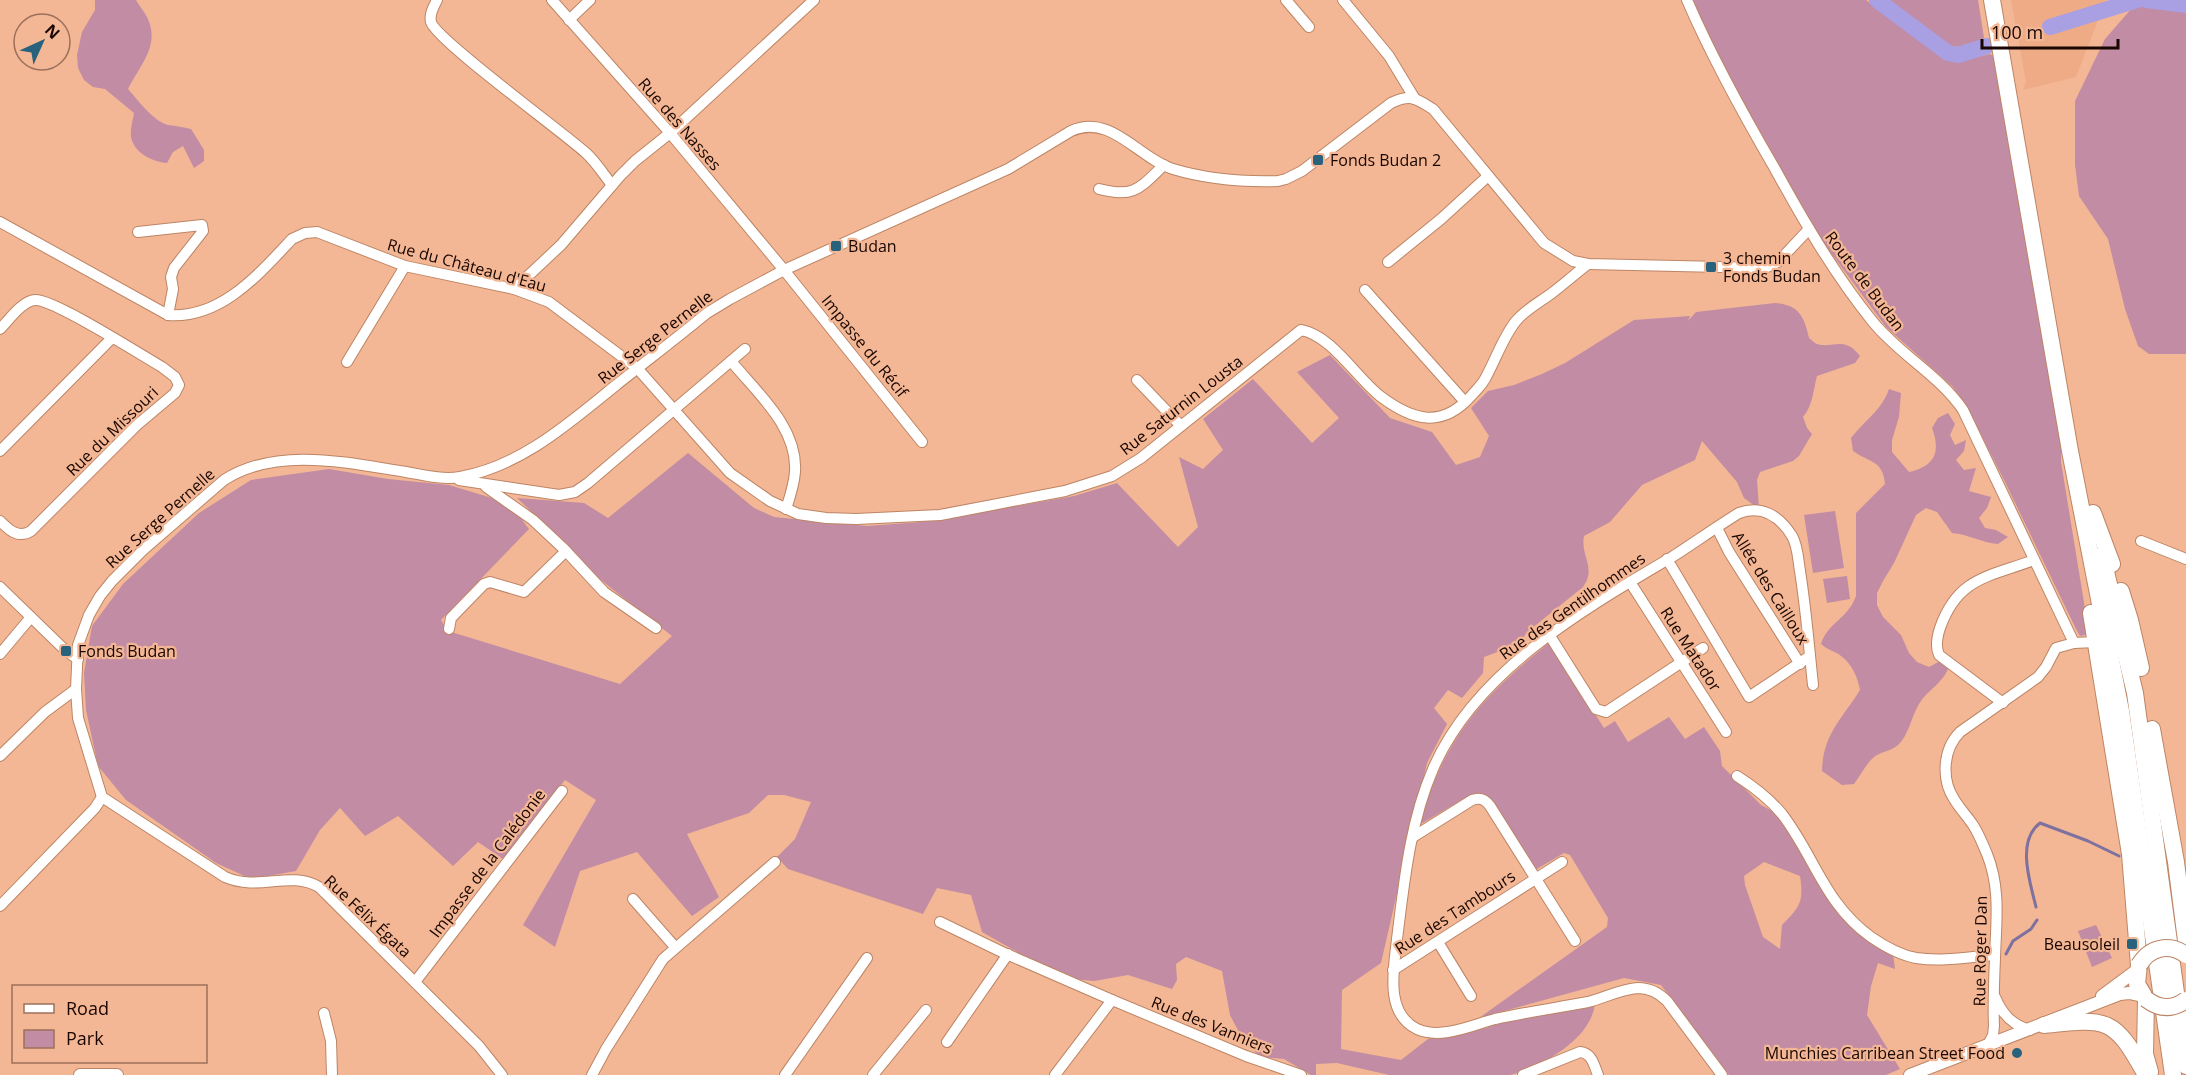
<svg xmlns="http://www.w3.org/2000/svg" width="2186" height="1075" viewBox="0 0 2186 1075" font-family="'Open Sans',sans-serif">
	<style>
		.built { fill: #eeab86 }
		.green { fill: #c18ca4; fill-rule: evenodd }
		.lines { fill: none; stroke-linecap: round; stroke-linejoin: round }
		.stream { stroke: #7e719f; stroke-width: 3 }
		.river { stroke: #a99fe3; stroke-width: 16 }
		.minor-casing { stroke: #bd8565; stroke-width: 12 }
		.tertiary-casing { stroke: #bd8565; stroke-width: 14 }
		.primary-casing { stroke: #bd8565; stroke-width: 18 }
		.trunk-casing { stroke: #bd8565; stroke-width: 18 }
		.minor { stroke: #fff; stroke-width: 10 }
		.tertiary { stroke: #fff; stroke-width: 12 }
		.primary { stroke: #fff; stroke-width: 16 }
		.trunk { stroke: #fff; stroke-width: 16 }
		.primary-bridge-casing { stroke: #bd8565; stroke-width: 18; stroke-linecap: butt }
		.primary-bridge { stroke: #fff; stroke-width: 16 }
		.poi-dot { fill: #29627c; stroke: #f3b795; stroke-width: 2 }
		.labels { text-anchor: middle; stroke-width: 4.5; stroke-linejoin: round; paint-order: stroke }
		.street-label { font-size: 16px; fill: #190600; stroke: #f3b795 }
		.poi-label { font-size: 16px; fill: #190600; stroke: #f3b795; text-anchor: start }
	</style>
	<rect width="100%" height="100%" fill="#f3b795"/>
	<path class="built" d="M2011,0H2106L2076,77L2023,90L2026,82Z"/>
	<g class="green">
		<path d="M95,0H136C139,6 144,11 147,17C161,45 140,65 128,89C138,100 153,121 168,125C176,126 183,127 191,129L204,150V161L194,168L183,146L173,152L167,163C153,162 134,153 131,137C130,129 133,120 134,113L105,89L93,87L84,80L78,68L77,55L82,32L95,10Z"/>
		<path d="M1691,0H1866L1940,55C1957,63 1972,58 1990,54L1994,56L2061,447V462L2088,627L2085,635L2080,636L2077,631L2004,480L1966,405L1952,386L1886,327L1817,234L1761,137L1704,29Z"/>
		<path d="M1885,0H1978L1984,38C1972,47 1957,49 1944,44Z"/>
		<path d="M2139,0H2186V354H2149L2138,346L2125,309L2108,239L2079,196L2075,165V101L2105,39Z"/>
		<path d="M1775,303C1799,305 1804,316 1809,338C1812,340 1814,343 1817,344C1833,349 1844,335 1860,356L1855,363L1817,376C1813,391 1813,405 1803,417L1807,428L1812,434L1799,456L1793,461L1760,472L1757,480L1759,509L1744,498L1737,482L1702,441L1695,460L1642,485L1610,522L1584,536C1580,556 1597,568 1583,587L1526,633L1521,643L1484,657L1483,673L1462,698L1448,690L1434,708L1447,724L1427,763L1381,963L1342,990L1341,1049L1401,1060L1428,1039L1486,1028L1518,1017L1595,1003C1592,1039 1541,1067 1510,1075H1389L1337,1063L1316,1064V1075H1311L1284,1059L1260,1057L1242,1038L1230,1015L1222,971L1186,957L1176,964L1177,980L1172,989L1128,975L1094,981L1072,979L1052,972L982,932L971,895L937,888L923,914L788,869L777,857L795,839L811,802L784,795H768L749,813L687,834L719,897L692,916L637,852L580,871L555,947L523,925L596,800L565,780L503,859L478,842L453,866L398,816L365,836L340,808L320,830L296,871L251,879L216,863L126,800L98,766L86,710L84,673L92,626L123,584L199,513L251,480L329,469L388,479L449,485L492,498L519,516L529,529L441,620L448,631L620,684L672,636L597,577L579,557L517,498L584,503L608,518L688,453L754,508L774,517L867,526L921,522L990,511L1074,496L1117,483L1178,547L1198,527L1179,457L1203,469L1223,450L1203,419L1253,379L1312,443L1339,418L1297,372L1330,355L1390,418L1432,432L1456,465L1480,457L1489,436L1471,408L1488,391L1514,385L1542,374L1565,363L1634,320L1690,316L1688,321L1696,312Z"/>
		<path d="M1889,389L1901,393L1899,417L1892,440V452L1909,472C1935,466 1941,452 1932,428L1938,418L1948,413L1955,424L1950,435L1955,445L1966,440L1964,451L1956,460L1964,470L1976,468L1969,491L1991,497L1987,508L1979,518L1985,528L1996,530L2008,537L1998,544C1982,543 1968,534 1952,533L1937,512L1926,508L1916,515L1894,563L1883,581L1877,593V605L1883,617L1901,635L1909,653L1917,662L1929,667L1940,661L1948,669C1942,684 1927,690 1919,704C1911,717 1909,735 1898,745C1891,751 1884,751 1877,755C1867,761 1861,775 1854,784L1842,785L1822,771C1823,734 1842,719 1860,690C1858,678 1852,664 1841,656C1835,651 1829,651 1821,644C1828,622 1848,619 1856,596V513L1885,484C1883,460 1870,463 1853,451L1851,438C1864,421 1882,410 1889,389Z"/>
		<path d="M1835,511L1844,568L1813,573L1804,515Z"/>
		<path d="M1847,576L1850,599L1827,603L1823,579Z"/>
		<path d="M1549,643L1604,728L1615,721L1628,742L1669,717L1685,739L1704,727L1720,751L1722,766L1761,805L1780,815L1838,913L1865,937L1893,954L1895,969L1878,963L1871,986L1867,1015L1900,1069L1886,1075H1729L1661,985L1624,978L1479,1018L1607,927L1608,918L1570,855L1564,853L1535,870L1480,794L1470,795L1419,825C1444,739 1480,698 1549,643ZM1764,862L1800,876C1804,902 1800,907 1782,925L1780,949L1763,937L1745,885L1744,876Z"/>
		<path d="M2096,925L2112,958L2092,967L2078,931Z"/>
	</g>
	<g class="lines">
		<g class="stream">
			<path d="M2036,907C2030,882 2016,841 2040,823L2088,841L2119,856"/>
			<path d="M2006,954L2013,941L2031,929L2037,920"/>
		</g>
		<g class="river">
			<path d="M1877,0L1948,53L1958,55L1987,46"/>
			<path d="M2146,0L2186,5"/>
			<path d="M2050,27L2137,0"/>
		</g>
		<defs>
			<g id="minor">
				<path d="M437,0C434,6 429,14 431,22C435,39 563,132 586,153C596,162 604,175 612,185"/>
				<path d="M552,0L670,133L784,270L922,442"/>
				<path d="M1286,0L1309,27"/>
				<path d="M1343,0L1389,56L1415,99"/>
				<path d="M1687,0C1712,58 1743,114 1775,169C1804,222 1835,275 1873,322C1900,355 1939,375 1963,410L2074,643"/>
				<path d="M569,20L590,0"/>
				<path d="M1099,189C1134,198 1139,189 1164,165"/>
				<path d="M0,222L168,315C221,319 259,274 292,239L305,233L317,232L405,266L514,289L549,302L637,368L730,473L770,501L798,514L826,518L856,519L940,515L1065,491L1112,476L1141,458L1301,330C1331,335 1356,377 1380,396C1413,421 1442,429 1472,395C1477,389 1483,384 1486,377C1496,359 1503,337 1516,321C1526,309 1540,302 1552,293C1564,284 1576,273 1588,264"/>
				<path d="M138,232L202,225L203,231L174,268L171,277L173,289L168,315"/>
				<path d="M1388,262L1441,219L1488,176"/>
				<path d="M514,289L561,245L620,176L635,161L670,133L814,0"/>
				<path d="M1365,290L1465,402"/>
				<path d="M0,329C9,320 22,301 35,300C54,299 141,355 162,367L175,377L179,385L175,393L137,425L31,531C18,539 9,530 0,521"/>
				<path d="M731,361L745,349"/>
				<path d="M347,362L405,266"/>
				<path d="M1137,380L1181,426"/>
				<path d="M0,451L112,338"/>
				<path d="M459,480L559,495L575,492L588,483L731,361C757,393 798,427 795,472C794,485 790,497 786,509"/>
				<path d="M486,487L533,520L564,549L604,592L656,628"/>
				<path d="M1717,528L1729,552L1800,664"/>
				<path d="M2141,541L2186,559"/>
				<path d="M1667,559L1749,697L1810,656"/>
				<path d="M1630,582L1726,732"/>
				<path d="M0,587L66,651L78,659"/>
				<path d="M449,629L451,618L484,584L490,582L524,592L566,551"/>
				<path d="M1550,636L1596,709L1606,712L1703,648"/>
				<path d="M0,654L31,617"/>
				<path d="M2003,703L1939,655C1935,646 1937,637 1940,628C1958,577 1989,577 2034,560"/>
				<path d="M0,756L45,712L76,689"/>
				<path d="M1737,776C1754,787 1769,798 1782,814C1815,857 1824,903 1871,937C1884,946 1900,955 1916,958C1942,962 1969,957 1995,955"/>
				<path d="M1413,837L1472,800C1480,797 1485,799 1490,806L1575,941"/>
				<path d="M633,899L675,947"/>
				<path d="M0,906L95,808L102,797"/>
				<path d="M940,922L1002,952L1112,1000"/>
				<path d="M1438,942L1471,996"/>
				<path d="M1393,970L1562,862"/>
				<path d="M415,982L562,791"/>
				<path d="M1995,997C2002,1014 2012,1025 2030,1030"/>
				<path d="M324,1013L331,1041L332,1075"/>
				<path d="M947,1042L1008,954"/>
				<path d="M1988,1045L1993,1035L1994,1026C1993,1004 1994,981 1995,958C1996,922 2001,889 1987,854C1983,845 1979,834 1973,825C1967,816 1960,809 1954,799C1941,779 1943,749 1960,732L2038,677L2046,667L2056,648L2074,643L2095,642"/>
				<path d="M502,1075L479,1046L319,887C289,870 260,892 225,877L102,797L78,718L76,689L78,645L89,615L100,596L112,581L143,550L224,480C277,446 348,463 406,472C423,475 442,480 460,477C521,466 568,424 615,386C645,362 677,338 707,313L730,299L784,270L1008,169L1071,131C1111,113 1138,158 1173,169C1206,179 1244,182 1278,181L1286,179L1302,171L1391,103C1411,94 1415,98 1433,109L1544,243L1573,261L1588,264L1765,268L1778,262L1809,229"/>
				<path d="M592,1075L606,1049L663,959L775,862"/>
				<path d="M785,1075L867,958"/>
				<path d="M873,1075L926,1010"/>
				<path d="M1055,1075L1112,1000L1246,1056L1301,1075"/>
				<path d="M1523,1075L1580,1052C1592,1053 1594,1065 1598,1075"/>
				<path d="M1722,1075L1667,1001C1659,993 1650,988 1638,988C1621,989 1604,998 1588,1002C1557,1008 1526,1012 1495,1019C1472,1025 1441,1040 1417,1029C1384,1013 1394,968 1397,939C1404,883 1410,822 1433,769C1475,671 1584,609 1672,557C1694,543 1716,527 1739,513C1761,505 1779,515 1792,536C1798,546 1798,560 1800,571C1806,609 1809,647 1813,685"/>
			</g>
			<g id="tertiary">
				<path d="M2102,996L2137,970"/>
				<path d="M80,1075H117"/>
				<path d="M1910,1075L2120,994L2129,993L2143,996"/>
			</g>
			<path id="primary" d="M2139,965L2137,984L2146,999"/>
			<g id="trunk">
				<path d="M1992,0L2070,451L2121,711L2173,1075"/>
				<path d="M2093,513L2112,564"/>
				<path d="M2102,555L2135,693L2186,1066"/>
				<path d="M2121,591L2130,620L2141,668"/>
				<path d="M2091,613L2130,854L2139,965"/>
				<path d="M2152,729L2176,862L2186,941"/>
				<path d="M2146,999L2145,1054L2150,1072"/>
				<path d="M2044,1025C2108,1018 2114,1017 2146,1075"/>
			</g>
		</defs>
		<use href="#minor" class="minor-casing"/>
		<use href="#tertiary" class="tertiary-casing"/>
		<use href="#primary" class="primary-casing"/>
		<use href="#trunk" class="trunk-casing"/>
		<use href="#minor" class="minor"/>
		<use href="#tertiary" class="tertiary"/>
		<use href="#primary" class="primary"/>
		<use href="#trunk" class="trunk"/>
		<defs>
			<g id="primary-bridge">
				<path d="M2139,965C2150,947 2169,943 2186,955"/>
				<path d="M2146,999C2159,1009 2172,1010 2186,1000"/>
			</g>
		</defs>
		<use href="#primary-bridge" class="primary-bridge-casing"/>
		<use href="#primary-bridge" class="primary-bridge"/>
	</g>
	<g class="poi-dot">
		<rect x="1312" y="154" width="12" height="12" rx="3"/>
		<rect x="830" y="240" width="12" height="12" rx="3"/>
		<rect x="1705" y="261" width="12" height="12" rx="3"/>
		<rect x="60" y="645" width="12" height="12" rx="3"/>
		<rect x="2126" y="938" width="12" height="12" rx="3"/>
		<circle cx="2017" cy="1053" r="6"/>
	</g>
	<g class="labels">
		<g class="street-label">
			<text transform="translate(680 124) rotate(49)" y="6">Rue des Nasses</text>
			<text transform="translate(467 265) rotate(15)" y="6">Rue du Château d'Eau</text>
			<text transform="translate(1865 281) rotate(53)" y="6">Route de Budan</text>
			<text transform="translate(655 337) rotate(-38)" y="6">Rue Serge Pernelle</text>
			<text transform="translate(865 346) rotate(51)" y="6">Impasse du Récif</text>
			<text transform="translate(1181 405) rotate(-38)" y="6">Rue Saturnin Lousta</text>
			<text transform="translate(112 431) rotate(-44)" y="6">Rue du Missouri</text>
			<text transform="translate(160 518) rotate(-42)" y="6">Rue Serge Pernelle</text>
			<text transform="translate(1771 588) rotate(58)" y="6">Allée des Cailloux</text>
			<text transform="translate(1572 606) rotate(-35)" y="6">Rue des Gentilhommes</text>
			<text transform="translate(1691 649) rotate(57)" y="6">Rue Matador</text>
			<text transform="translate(487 863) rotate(-53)" y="6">Impasse de la Calédonie</text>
			<text transform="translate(1455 912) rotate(-33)" y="6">Rue des Tambours</text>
			<text transform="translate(368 916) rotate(43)" y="6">Rue Félix Égata</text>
			<text transform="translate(1980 951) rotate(-89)" y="6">Rue Roger Dan</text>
			<text transform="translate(1212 1025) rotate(22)" y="6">Rue des Vanniers</text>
		</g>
		<g class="poi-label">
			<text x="1330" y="166">Fonds Budan 2</text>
			<text x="848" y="252">Budan</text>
			<text x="1723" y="264">3 chemin<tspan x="1723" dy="18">Fonds Budan</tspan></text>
			<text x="78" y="657">Fonds Budan</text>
			<text x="2120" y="950" text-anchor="end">Beausoleil</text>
			<text x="2005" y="1059" text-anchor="end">Munchies Carribean Street Food</text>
		</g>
	</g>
	<rect x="12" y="985" width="195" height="78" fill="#f3b795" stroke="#9c7059" stroke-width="1.5"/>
	<rect x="24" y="1004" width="30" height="9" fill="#ffffff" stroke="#9c7059" stroke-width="1.5"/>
	<text x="66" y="1015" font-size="18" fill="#190600">Road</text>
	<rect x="24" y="1030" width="30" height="18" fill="#c18ca4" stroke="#9c7059" stroke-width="1.5"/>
	<text x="66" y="1045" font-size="18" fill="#190600">Park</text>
	<g transform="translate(42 42) rotate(45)"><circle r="28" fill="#f3b795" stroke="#9c7059" stroke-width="1.5"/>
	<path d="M0-4.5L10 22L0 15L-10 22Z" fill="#29627c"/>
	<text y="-9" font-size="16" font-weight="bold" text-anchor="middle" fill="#190600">N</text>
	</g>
	<path d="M1982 39v9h136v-9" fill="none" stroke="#190600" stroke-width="3"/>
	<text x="1991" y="39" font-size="18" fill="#190600" stroke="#f3b795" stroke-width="4.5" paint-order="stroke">100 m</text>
</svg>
